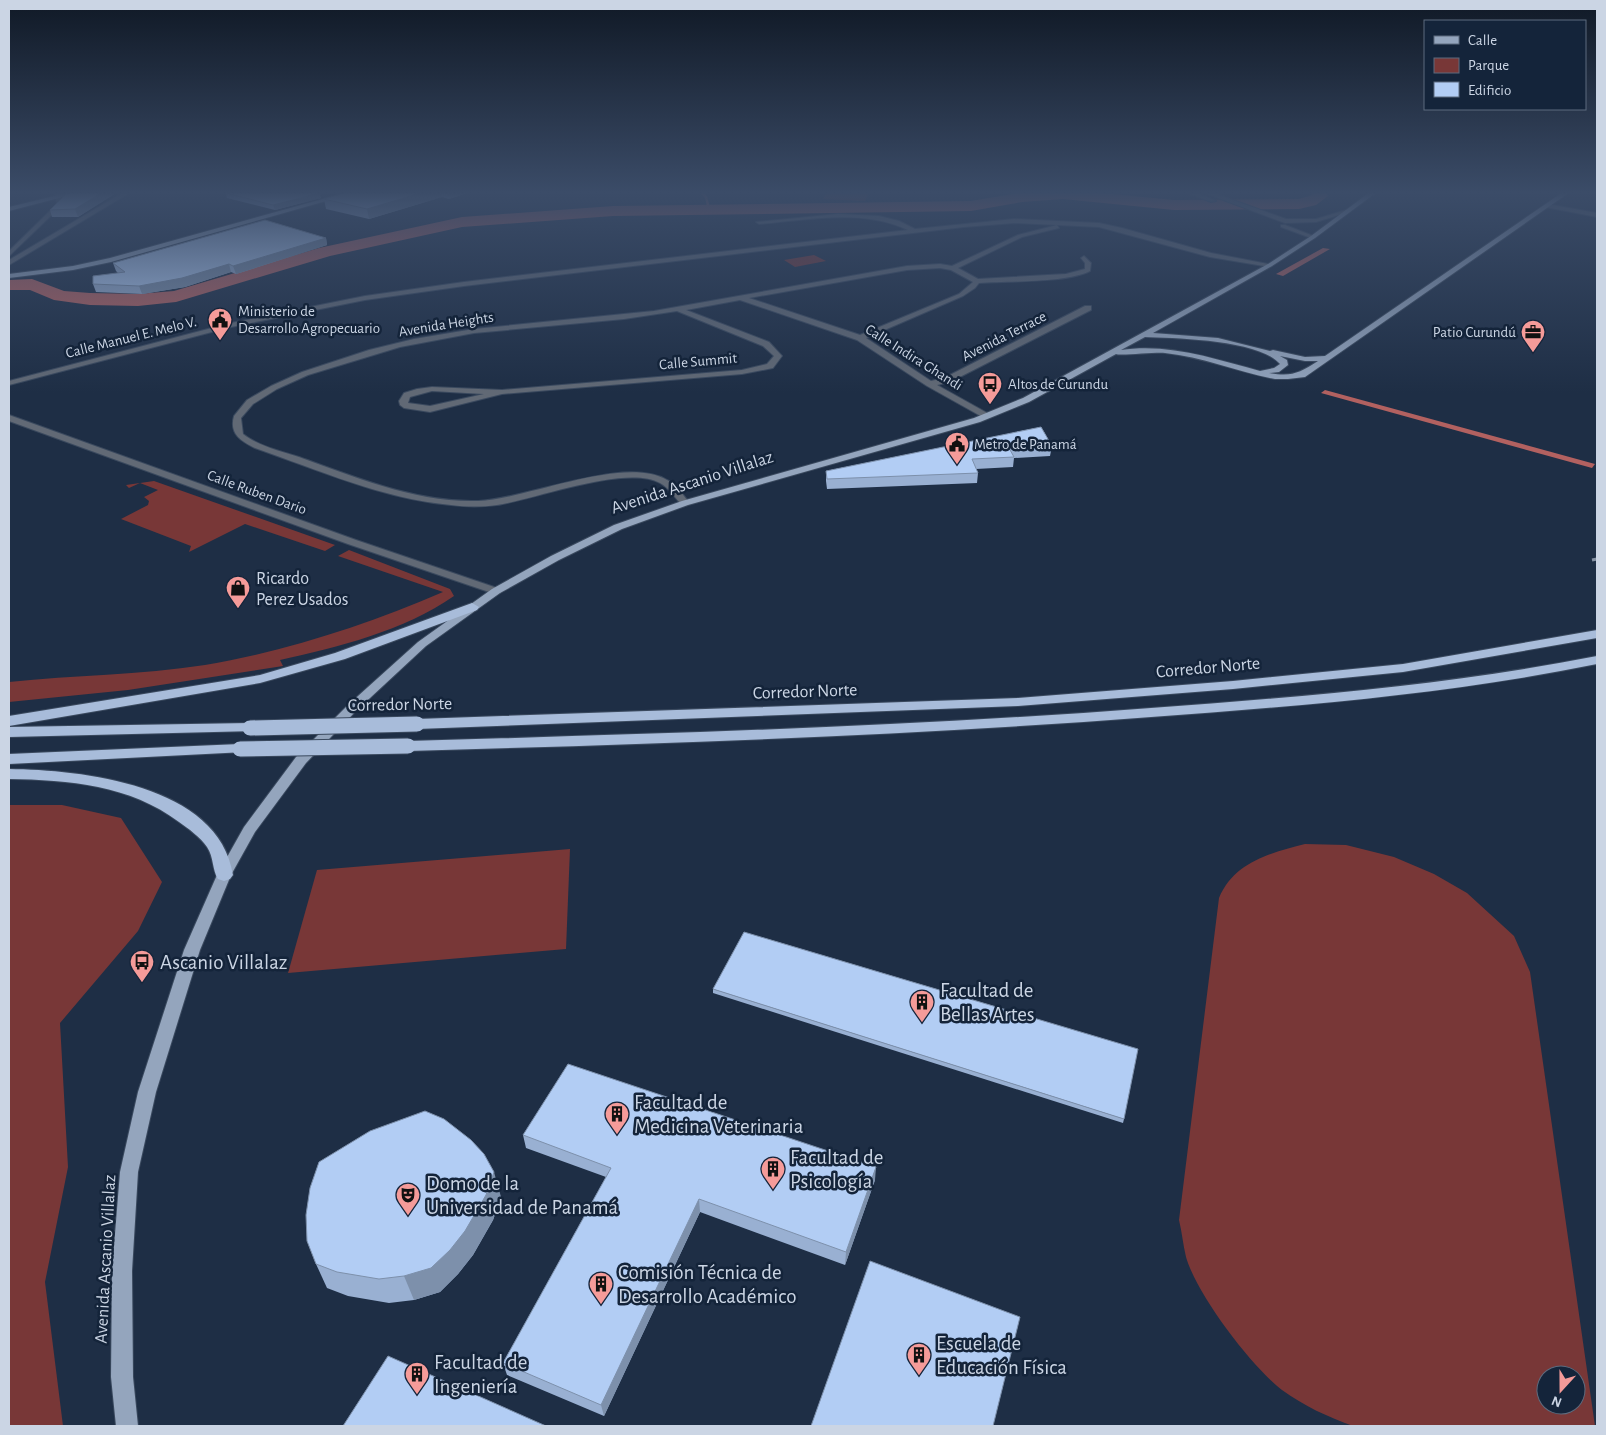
<svg xmlns="http://www.w3.org/2000/svg" width="1606" height="1435" viewBox="0 0 1606 1435" font-family="'Alegreya Sans',sans-serif">
	<style>
		.green { fill: #783737; fill-rule: evenodd }
		.water { fill: #b26160 }
		.lines { fill: none; stroke-linecap: round; stroke-linejoin: round }
		.stream { stroke: #b26160; stroke-width: 2.5 }
		.river { fill: #b26160; fill-rule: evenodd }
		.minor-casing { stroke: #3a495e; stroke-width: 2 }
		.major-casing { stroke: #3a495e; stroke-width: 2 }
		.highway-casing { stroke: #3a495e; stroke-width: 2 }
		.minor { fill: #616975; fill-rule: evenodd }
		.major { fill: #94a5bd; fill-rule: evenodd }
		.highway { fill: #a8bcda; fill-rule: evenodd }
		.rail { stroke: #8591a3; stroke-width: 3; stroke-dasharray: 8 4; stroke-linecap: butt }
		.highway-bridge-casing { stroke: #3a495e; stroke-width: 17; stroke-linecap: butt }
		.highway-bridge { stroke: #a8bcda; stroke-width: 15 }
		.wall { fill: #99b0d2 }
		.shaded-wall { fill: #7d90ab }
		.building { fill: #b2cdf4; stroke: #7d90ab }
		.labels { text-anchor: middle; stroke-width: 5; stroke-linejoin: round; paint-order: stroke }
		.far-poi-label { font-size: 15px; fill: #cbd5e4; stroke: #14243a; text-anchor: start }
		.far-street-label { font-size: 15px; fill: #cbd5e4; stroke: #14243a }
		.street-label { font-size: 18px; fill: #cbd5e4; stroke: #14243a }
		.poi-label { font-size: 18px; fill: #cbd5e4; stroke: #14243a; text-anchor: start }
		.near-poi-label { font-size: 21px; fill: #cbd5e4; stroke: #14243a; text-anchor: start }
	</style>
	<rect width="100%" height="100%" fill="#1e2e45"/>
	<g class="green">
		<path d="M827,192H869L865,201L823,199Z"/>
		<path d="M814,255L826,261L795,267L784,260Z"/>
		<path d="M154,481L335,545L325,551L245,524L189,552L191,546L121,519L148,505L149,501L144,497L158,490L140,483L129,488L126,485Z"/>
		<path d="M349,550L450,589L454,596C404,631 338,647 280,660L283,666L128,690L9,702V682C74,675 140,675 205,665C287,651 366,625 443,592L338,556Z"/>
		<path d="M9,805H62L121,818L162,882L138,931L60,1023L68,1167L45,1282L63,1426H9Z"/>
		<path d="M1305,844L1346,845L1394,857L1434,874L1467,893L1514,936L1530,972L1595,1426H1353C1328,1417 1304,1406 1282,1390C1251,1366 1197,1295 1186,1257C1183,1245 1182,1232 1179,1220L1219,898C1234,862 1270,853 1305,844ZM1546,1375H1576V1405H1546Z"/>
		<path d="M570,849L566,949L288,973L317,870Z"/>
	</g>
	<g class="water">
		<path d="M1323,248L1330,249L1283,276L1276,274Z"/>
		<path d="M1325,390L1595,464L1592,468L1321,393Z"/>
	</g>
	<g class="lines">
		<path class="stream" d="M701,192L706,197L709,209"/>
		<path class="river" d="M1024,192H1092L1174,200L1299,199L1312,195L1311,192H1326L1328,196L1316,205L1299,209L1174,210L1063,199L1022,202L971,211L613,216L462,227L330,256L176,302L138,306L90,305L54,300L30,290H9V280L32,279L64,291L90,293L138,294L174,291L319,248L462,217L613,206L971,201Z"/>
		<defs>
			<g id="minor">
				<path d="M54,192H60L62,205L9,256V251L57,204Z"/>
				<path d="M124,192H131L9,265V260Z"/>
				<path d="M1186,192H1195L1216,201L1211,202Z"/>
				<path d="M1202,192H1211L1286,219H1316L1346,210L1349,212L1316,222L1285,223Z"/>
				<path d="M1547,204L1597,213V217L1545,207Z"/>
				<path d="M838,214L879,216L899,221L915,229L1014,219L1099,223L1122,228L1211,253L1273,265L1270,267L1210,257L1099,227L1014,223L964,227L464,286L365,300L231,327L9,385V381L231,323L365,296L464,282L908,230C862,208 807,220 759,224L756,222Z"/>
				<path d="M1057,225L1059,228L1022,237L958,268L978,279L1066,274L1085,269V263L1081,258L1084,256L1091,263L1090,271C1067,283 1007,281 979,283L975,288L963,296L866,338L931,381L944,378L1085,306H1091V310L950,382L937,385L989,414L990,416L986,419L927,386L857,340L740,300L686,310L769,342L782,356L773,368L742,374L502,394L430,412L404,408L400,405L399,401L404,393L417,389L432,387L502,390L742,370L767,364L774,356L763,346L677,311L624,319L474,333L400,347L308,375L277,389L253,404L241,418L243,434C258,446 280,451 299,457C355,477 417,503 478,501C528,499 624,455 667,480C676,484 682,494 688,501V505H682C675,498 669,488 660,483C627,464 536,499 497,505C482,507 467,507 451,505C384,499 318,470 255,448C241,441 229,434 234,416L247,400L271,386L302,372L369,350L414,339L474,329L654,311L907,266L940,264L952,266L1018,235ZM940,268L951,270L973,282L959,294L860,335L749,298L907,270ZM432,391L484,394L430,406L408,403L410,397Z"/>
				<path d="M1281,225H1285L1316,237L1311,238L1281,227Z"/>
				<path d="M9,415L356,540L500,589L501,591L500,593H492L348,544L9,421Z"/>
			</g>
			<g id="major">
				<path d="M71,192H82L9,211V207Z"/>
				<path d="M348,192H358L111,262L73,270L9,278V274L73,266L110,258Z"/>
				<path d="M1370,192H1377L1315,238L1272,266L1153,333L1218,338L1270,351L1273,350L1305,357L1325,356L1563,192H1570L1305,377L1288,379H1275C1238,372 1203,357 1165,353C1155,352 1120,356 1116,354L1029,402L980,422L688,505L622,529L559,560L500,593L426,646L356,711L306,763L255,832L231,875L200,950L156,1092L138,1172L132,1271L133,1377L138,1426H116L111,1377L112,1271L120,1172L138,1092L184,950L217,875L244,827L296,757L348,705L418,642L492,589L551,556L614,525L682,501L974,418L1023,398L1268,264L1311,236ZM1145,337C1176,338 1260,340 1280,364L1274,368L1260,371C1215,359 1169,343 1121,350ZM1280,356L1305,361H1318C1299,373 1292,377 1269,373L1279,372L1288,365L1287,360Z"/>
			</g>
			<g id="highway">
				<path d="M472,603L479,607L477,610L345,659L260,683L9,726V716L260,675L335,653Z"/>
				<path d="M1597,630V638L1403,672L1233,689L1018,706L417,729L409,724L417,719L1018,698L1233,681L1403,664Z"/>
				<path d="M1597,656V664C1450,694 1301,706 1151,717C904,736 656,744 408,751L400,746L408,741C656,734 903,727 1151,708C1300,697 1449,685 1597,656Z"/>
				<path d="M250,723L258,728L255,731L9,737V727Z"/>
				<path d="M240,744L245,746L248,749L245,752L9,764V754Z"/>
				<path d="M9,769C81,770 219,784 233,875L230,879L224,881L218,879C212,870 214,857 207,847C200,837 189,829 179,822C130,785 69,780 9,779Z"/>
			</g>
		</defs>
		<use href="#minor" class="minor-casing"/>
		<use href="#major" class="major-casing"/>
		<use href="#highway" class="highway-casing"/>
		<use href="#minor" class="minor"/>
		<use href="#major" class="major"/>
		<use href="#highway" class="highway"/>
		<path class="rail" d="M1592,560L1597,559"/>
		<defs>
			<g id="highway-bridge">
				<path d="M250,728L417,724"/>
				<path d="M240,749L408,746"/>
			</g>
		</defs>
		<use href="#highway-bridge" class="highway-bridge-casing"/>
		<use href="#highway-bridge" class="highway-bridge"/>
	</g>
	<g class="wall">
		<path d="M347,192H470L449,199L442,197L369,219L326,209L324,199Z"/>
		<path d="M116,193L78,217H52L50,210Z"/>
		<path d="M226,193L321,198L275,210L227,198Z"/>
		<path d="M326,238L327,245L236,274L231,272L185,287L142,294L96,292L93,284L118,273L116,271L113,263Z"/>
		<path d="M1041,427L1052,446L1050,456L1014,458L1013,467L976,469L978,473L977,483L827,489L826,481V471Z"/>
		<path d="M713,989L1124,1119L1123,1123L713,993Z"/>
		<path d="M523,1135L875,1180L845,1265L700,1212L604,1416L507,1375L503,1363L606,1177L526,1148Z"/>
		<path d="M501,1197L493,1220L473,1255L458,1274L440,1292L414,1300L389,1303L348,1296L327,1288L316,1264Z"/>
	</g>
	<g class="shaded-wall">
		<path d="M103,192L116,193L78,217L75,209Z"/>
		<path d="M424,192H441L442,197L369,219L367,209Z"/>
		<path d="M448,192H470L449,199Z"/>
		<path d="M320,193L321,198L275,210L273,205Z"/>
		<path d="M326,238L327,245L236,274L233,266Z"/>
		<path d="M229,264L231,272L185,287L142,294L139,286Z"/>
		<path d="M876,1167L875,1180L845,1265L846,1252Z"/>
		<path d="M494,1172L501,1197L493,1220L473,1255L458,1274L440,1292L414,1300L404,1276Z"/>
		<path d="M699,1199L700,1212L604,1416L601,1405Z"/>
	</g>
	<g class="building">
		<path d="M75,192H103L75,209L50,210L66,194Z"/>
		<path d="M229,192H318L320,193L273,205L226,193Z"/>
		<path d="M347,192H424L367,209L324,199Z"/>
		<path d="M265,220L326,238L233,266L229,264L182,278L139,286L93,284V276L125,272L113,263Z"/>
		<path d="M1041,427L1052,446L1009,448L1014,457L972,459L978,473L827,479L826,471Z"/>
		<path d="M744,932L1138,1049L1124,1119L713,989Z"/>
		<path d="M568,1064L876,1167L846,1252L699,1199L601,1405L503,1363L611,1168L523,1135Z"/>
		<path d="M425,1111L444,1119L471,1140L484,1154L494,1172L486,1195L465,1231L450,1250L431,1268L404,1276L379,1279L337,1272L316,1264L307,1241L306,1215L310,1188L319,1162L370,1131Z"/>
		<path d="M870,1261L1020,1317L993,1426H811Z"/>
		<path d="M388,1356L546,1426H343Z"/>
	</g>
	<linearGradient id="sky" x2="0" y2="1"><stop stop-color="#101926"/><stop offset="0.49" stop-color="#3b4c68"/><stop offset="1" stop-color="#3b4c68" stop-opacity="0"/></linearGradient>
	<rect width="1606" height="393" fill="url(#sky)"/>
	<defs>
		<symbol id="civic-pin" viewBox="-11 -11 22 30"><path d="M0 17L-7.5 6A9.5 9.5 0 1 1 7.5 6Z" fill="#f59b99" stroke="#14243a"/><path d="M-.6-6.5H3V-4.5H.6V-3L4-1V1h2V6H-6V1h2V-1L-.6-3ZM-1.2 2.5V6h2.4V2.5Z" fill="#111"/></symbol>
		<symbol id="office-pin" viewBox="-11 -11 22 30"><path d="M0 17L-7.5 6A9.5 9.5 0 1 1 7.5 6Z" fill="#f59b99" stroke="#14243a"/><path d="M-6-3h4V-5.5h4V-3h4V5H-6ZM-1-4.5V-3h2v-1.5ZM-6 0V1H6V0Z" fill="#111"/></symbol>
		<symbol id="bus-pin" viewBox="-11 -11 22 30"><path d="M0 17L-7.5 6A9.5 9.5 0 1 1 7.5 6Z" fill="#f59b99" stroke="#14243a"/><path d="M-5-6H5V4H4V6H2V4H-2V6H-4V4H-5ZM-3.5-4V0h7V-4ZM-3.5 1.2v1.5H-2V1.2ZM2 1.2v1.5H3.5V1.2Z" fill="#111"/></symbol>
		<symbol id="shop-pin" viewBox="-11 -11 22 30"><path d="M0 17L-7.5 6A9.5 9.5 0 1 1 7.5 6Z" fill="#f59b99" stroke="#14243a"/><path d="M-5-2.5h2.3a2.7 3.5 0 0 1 5.4 0H5L5.5 6h-11ZM-1.5-2.5h3a1.5 2.3 0 0 0-3 0Z" fill="#111"/></symbol>
		<symbol id="building-pin" viewBox="-11 -11 22 30"><path d="M0 17L-7.5 6A9.5 9.5 0 1 1 7.5 6Z" fill="#f59b99" stroke="#14243a"/><path d="M-4-6H4V6H1V3H-1V6H-4ZM-2.5-4.3h1.7v1.8h-1.7ZM.8-4.3h1.7v1.8H.8ZM-2.5-1h1.7V.8h-1.7ZM.8-1h1.7V.8H.8Z" fill="#111"/></symbol>
		<symbol id="theatre-pin" viewBox="-11 -11 22 30"><path d="M0 17L-7.5 6A9.5 9.5 0 1 1 7.5 6Z" fill="#f59b99" stroke="#14243a"/><path d="M-5-5.5Q0-4 5-5.5V0Q5 5 0 6Q-5 5-5 0ZM-3.3-2.5H-1v1.5H-3.3ZM1-2.5H3.3v1.5H1ZM-2.8 1Q0 5.5 2.8 1Z" fill="#111"/></symbol>
	</defs>
	<g fill-rule="evenodd">
		<use href="#civic-pin" x="206" y="306" width="28" height="38"/>
		<use href="#office-pin" x="1519" y="318" width="28" height="38"/>
		<use href="#bus-pin" x="976" y="370" width="28" height="38"/>
		<use href="#civic-pin" x="943" y="430" width="28" height="38"/>
		<use href="#shop-pin" x="224" y="574" width="28" height="38"/>
		<use href="#bus-pin" x="128" y="948" width="28" height="38"/>
		<use href="#building-pin" x="908" y="988" width="28" height="38"/>
		<use href="#building-pin" x="603" y="1100" width="28" height="38"/>
		<use href="#building-pin" x="759" y="1155" width="28" height="38"/>
		<use href="#theatre-pin" x="394" y="1181" width="28" height="38"/>
		<use href="#building-pin" x="587" y="1270" width="28" height="38"/>
		<use href="#building-pin" x="905" y="1341" width="28" height="38"/>
		<use href="#building-pin" x="403" y="1360" width="28" height="38"/>
	</g>
	<g class="labels">
		<g class="far-poi-label">
			<text x="238" y="316">Ministerio de<tspan x="238" dy="17">Desarrollo Agropecuario</tspan></text>
			<text x="1516" y="337" text-anchor="end">Patio Curundú</text>
			<text x="1008" y="389">Altos de Curundu</text>
			<text x="974" y="449">Metro de Panamá</text>
		</g>
		<g class="far-street-label">
			<text transform="translate(446 324) rotate(-9)" y="5">Avenida Heights</text>
			<text transform="translate(1004 336) rotate(-27)" y="5">Avenida Terrace</text>
			<text transform="translate(131 337) rotate(-14)" y="5">Calle Manuel E. Melo V.</text>
			<text transform="translate(914 357) rotate(32)" y="5">Calle Indira Ghandi</text>
			<text transform="translate(698 361) rotate(-5)" y="5">Calle Summit</text>
			<text transform="translate(257 492) rotate(20)" y="5">Calle Ruben Dario</text>
		</g>
		<g class="street-label">
			<text transform="translate(692 482) rotate(-18)" y="6">Avenida Ascanio Villalaz</text>
			<text transform="translate(1208 667) rotate(-5)" y="6">Corredor Norte</text>
			<text transform="translate(805 691) rotate(-2)" y="6">Corredor Norte</text>
			<text transform="translate(400 704) rotate(-1)" y="6">Corredor Norte</text>
			<text transform="translate(105 1259) rotate(-87)" y="6">Avenida Ascanio Villalaz</text>
		</g>
		<g class="poi-label">
			<text x="256" y="584">Ricardo<tspan x="256" dy="21">Perez Usados</tspan></text>
		</g>
		<g class="near-poi-label">
			<text x="160" y="969">Ascanio Villalaz</text>
			<text x="940" y="997">Facultad de<tspan x="940" dy="24">Bellas Artes</tspan></text>
			<text x="634" y="1109">Facultad de<tspan x="634" dy="24">Medicina Veterinaria</tspan></text>
			<text x="790" y="1164">Facultad de<tspan x="790" dy="24">Psicología</tspan></text>
			<text x="426" y="1190">Domo de la<tspan x="426" dy="24">Universidad de Panamá</tspan></text>
			<text x="618" y="1279">Comisión Técnica de<tspan x="618" dy="24">Desarrollo Académico</tspan></text>
			<text x="936" y="1350">Escuela de<tspan x="936" dy="24">Educación Física</tspan></text>
			<text x="434" y="1369">Facultad de<tspan x="434" dy="24">Ingeniería</tspan></text>
		</g>
	</g>
	<rect width="1606" height="1435" fill="none" stroke="#cbd5e4" stroke-width="20"/>
	<rect x="1424" y="20" width="162" height="90" fill="#14243a" stroke="#5d6b7e"/>
	<rect x="1434" y="36" width="25" height="8" fill="#94a5bd" stroke="#5d6b7e"/>
	<text x="1468" y="45" font-size="15" fill="#cbd5e4">Calle</text>
	<rect x="1434" y="58" width="25" height="15" fill="#783737" stroke="#5d6b7e"/>
	<text x="1468" y="70" font-size="15" fill="#cbd5e4">Parque</text>
	<rect x="1434" y="82" width="25" height="15" fill="#b2cdf4" stroke="#5d6b7e"/>
	<text x="1468" y="95" font-size="15" fill="#cbd5e4">Edificio</text>
	<g transform="translate(1561 1390) rotate(201)"><circle r="24" fill="#14243a" stroke="#5d6b7e"/>
	<path d="M0-4L9 19L0 12L-9 19Z" fill="#f59b99"/>
	<text y="-8" font-size="14" font-weight="bold" text-anchor="middle" fill="#cbd5e4">N</text>
	</g>
</svg>
